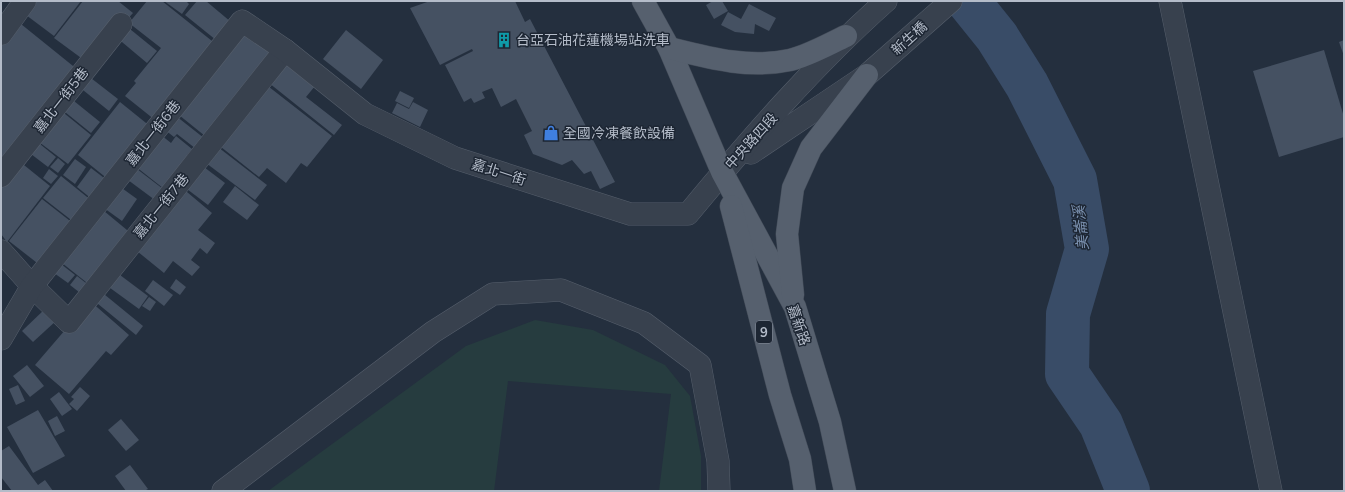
<svg xmlns="http://www.w3.org/2000/svg" width="1345" height="492" viewBox="0 0 1345 492" font-family="Mulish,'Noto Sans TC',sans-serif">
	<style>
		.green { fill: #263c3f }
		.lines { fill: none; stroke-linecap: round; stroke-linejoin: round }
		.river { stroke: #394c67; stroke-width: 44 }
		.building { fill: #455162 }
		.minor-casing { stroke: #565f6c; stroke-width: 23 }
		.major-casing { stroke: #414a57; stroke-width: 23 }
		.minor { stroke: #38414e; stroke-width: 22 }
		.major { stroke: #56606e; stroke-width: 22 }
		.labels { text-anchor: middle; stroke-width: 3; stroke-linejoin: round; paint-order: stroke }
		.shield { fill: #1d2633; stroke: #878f9c; stroke-width: 1 }
		.shield-label { font-size: 13px; font-weight: bold; fill: #b4bcc9 }
		.street-label { font-size: 14px; fill: #b4bcc9; stroke: #1d2633 }
		.poi-label { font-size: 14px; fill: #b4bcc9; stroke: #1d2633; text-anchor: start }
		.water-label { font-size: 15px; font-style: italic; fill: #7c92b1; stroke: #1d2633 }
	</style>
	<rect width="100%" height="100%" fill="#242f3e"/>
	<path class="green" d="M535,320L593,330L665,365L690,396L701,456V491H659L671,394L508,381L494,491H268L466,346Z"/>
	<g class="lines">
		<path class="river" d="M968,1L997,37L1027,85L1075,180L1087,249L1068,314L1067,374L1101,424L1128,491"/>
	</g>
	<g class="building">
		<path d="M25,1H81L54,36L18,9Z"/>
		<path d="M83,1H118L133,13L88,63L54,38Z"/>
		<path d="M147,1H162L217,45L155,120L125,96L136,83L134,81L161,48L129,23Z"/>
		<path d="M164,1H186L189,4L182,14Z"/>
		<path d="M197,1H206L231,22L216,40L185,15Z"/>
		<path d="M430,1H515L525,22L530,19L615,182L600,189L591,171L584,174L572,160L562,165L533,154L524,135L532,131L516,99L501,107L492,88L482,92L485,98L474,103L471,98L464,102L445,65L473,51L472,49L440,65L410,8Z"/>
		<path d="M713,1H722L728,11L714,19L706,5Z"/>
		<path d="M749,4L776,18L769,31L755,24L754,34L735,32L721,25L728,12L741,19Z"/>
		<path d="M16,20L78,70L1,166V39Z"/>
		<path d="M125,25L157,51L147,63L116,37Z"/>
		<path d="M243,29L277,56L210,140L179,115Z"/>
		<path d="M346,30L383,60L361,89L323,59Z"/>
		<path d="M1344,40V56L1339,42Z"/>
		<path d="M1324,50L1344,117V137L1279,157L1253,71Z"/>
		<path d="M281,58L315,86L306,97L342,125L334,135L264,79Z"/>
		<path d="M87,75L118,99L109,111L78,86Z"/>
		<path d="M264,83L332,136L307,167L301,163L286,183L267,168L259,177L216,143Z"/>
		<path d="M400,91L414,98L409,108L395,101Z"/>
		<path d="M69,97L100,122L91,133L60,108Z"/>
		<path d="M120,102L151,127L109,180L78,155Z"/>
		<path d="M413,102L428,110L420,127L392,113L397,103L409,109Z"/>
		<path d="M59,109L91,135L68,164L35,139Z"/>
		<path d="M176,116L209,142L200,152L177,134L174,137L165,130Z"/>
		<path d="M161,135L171,143L176,136L192,149L187,155L193,160L168,192L135,166Z"/>
		<path d="M35,140L56,157L48,167L27,151Z"/>
		<path d="M214,144L267,185L255,200L202,160Z"/>
		<path d="M58,158L65,164L58,173L50,167Z"/>
		<path d="M75,159L86,167L75,184L63,175Z"/>
		<path d="M19,161L50,186L7,242L1,234V183Z"/>
		<path d="M200,164L225,183L208,205L183,186Z"/>
		<path d="M91,168L108,181L93,200L77,187Z"/>
		<path d="M49,169L58,176L51,184L43,178Z"/>
		<path d="M137,169L167,192L159,203L128,180Z"/>
		<path d="M61,176L92,201L75,223L43,198Z"/>
		<path d="M119,186L137,199L122,221L104,208Z"/>
		<path d="M235,186L259,205L247,220L223,202Z"/>
		<path d="M181,187L212,213L198,230L215,243L207,254L200,248L191,260L200,267L192,276L173,261L164,273L132,247Z"/>
		<path d="M42,199L74,224L41,266L9,241Z"/>
		<path d="M104,211L133,235L91,286L62,263Z"/>
		<path d="M61,264L75,275L68,283L54,273Z"/>
		<path d="M116,272L148,296L139,309L106,285Z"/>
		<path d="M77,276L91,287L84,296L70,285Z"/>
		<path d="M176,279L186,287L180,295L170,288Z"/>
		<path d="M153,280L173,295L164,306L145,291Z"/>
		<path d="M99,290L143,326L136,335L92,299Z"/>
		<path d="M149,297L156,302L150,311L142,306Z"/>
		<path d="M90,301L129,335L111,355L106,351L69,394L35,365Z"/>
		<path d="M46,308L57,320L33,342L22,331Z"/>
		<path d="M27,365L44,386L30,397L13,376Z"/>
		<path d="M18,385L25,401L16,405L9,389Z"/>
		<path d="M80,387L90,396L77,411L69,404L74,399L71,397Z"/>
		<path d="M59,392L72,409L62,416L50,399Z"/>
		<path d="M38,410L65,456L33,473L7,427Z"/>
		<path d="M57,416L65,431L55,436L48,421Z"/>
		<path d="M121,419L139,440L126,451L108,430Z"/>
		<path d="M9,446L38,485L45,480L53,491H12L1,477V451Z"/>
		<path d="M130,465L148,489L144,491H126L115,476Z"/>
	</g>
	<g class="lines">
		<defs>
			<g id="minor">
				<path d="M1170,1L1271,491"/>
				<path d="M1,34L25,1"/>
				<path d="M751,153L867,75L951,1"/>
				<path d="M1,176L121,24"/>
				<path d="M1,251L32,286L69,322L285,50"/>
				<path d="M1,339L32,286L242,21L285,50L365,114L455,158L630,214H688C749,140 815,64 886,1"/>
				<path d="M223,491L433,332L493,294L561,290L644,323L700,365L718,461L719,491"/>
			</g>
			<g id="major">
				<path d="M643,1L669,48L722,172L795,307L830,422L845,491"/>
				<path d="M669,48C709,58 749,69 790,60C808,56 829,44 846,36"/>
				<path d="M731,206L780,395L800,459L805,491"/>
				<path d="M793,295L787,234L793,188L811,148L867,75"/>
			</g>
		</defs>
		<use href="#minor" class="minor-casing"/>
		<use href="#major" class="major-casing"/>
		<use href="#minor" class="minor"/>
		<use href="#major" class="major"/>
	</g>
	<defs>
		<symbol id="building-bare" viewBox="-9 -9 18 18"><path d="M-4-6H4V6H1V3H-1V6H-4ZM-2.5-4.3h1.7v1.8h-1.7ZM.8-4.3h1.7v1.8H.8ZM-2.5-1h1.7V.8h-1.7ZM.8-1h1.7V.8H.8Z" fill="#0f9aa8" stroke="#1d2633" stroke-width="2.5" paint-order="stroke"/></symbol>
		<symbol id="shop-bare" viewBox="-9 -9 18 18"><path d="M-5-2.5h2.3a2.7 3.5 0 0 1 5.4 0H5L5.5 6h-11ZM-1.5-2.5h3a1.5 2.3 0 0 0-3 0Z" fill="#3f7fe0" stroke="#1d2633" stroke-width="2.5" paint-order="stroke"/></symbol>
	</defs>
	<g fill-rule="evenodd">
		<use href="#building-bare" x="493" y="29" width="22" height="22"/>
		<use href="#shop-bare" x="540" y="122" width="22" height="22"/>
	</g>
	<g class="labels">
		<rect class="shield" x="756" y="321" width="16" height="22" rx="3"/>
		<g class="shield-label">
			<text x="764" y="337">9</text>
		</g>
		<g class="street-label">
			<text transform="translate(909 38) rotate(-42)" y="5">新生橋</text>
			<text transform="translate(61 100) rotate(-52)" y="5">嘉北一街5巷</text>
			<text transform="translate(153 133) rotate(-52)" y="5">嘉北一街6巷</text>
			<text transform="translate(751 141) rotate(-48)" y="5">中央路四段</text>
			<text transform="translate(499 172) rotate(18)" y="5">嘉北一街</text>
			<text transform="translate(161 206) rotate(-51)" y="5">嘉北一街7巷</text>
			<text transform="translate(799 325) rotate(71)" y="5">嘉新路</text>
		</g>
		<g class="poi-label">
			<text x="516" y="45">台亞石油花蓮機場站洗車</text>
			<text x="563" y="138">全國冷凍餐飲設備</text>
		</g>
		<g class="water-label">
			<text transform="translate(1081 228) rotate(-96)" y="5">美崙溪</text>
		</g>
	</g>
	<rect width="1345" height="492" fill="none" stroke="#b4bcc9" stroke-width="4"/>
</svg>
